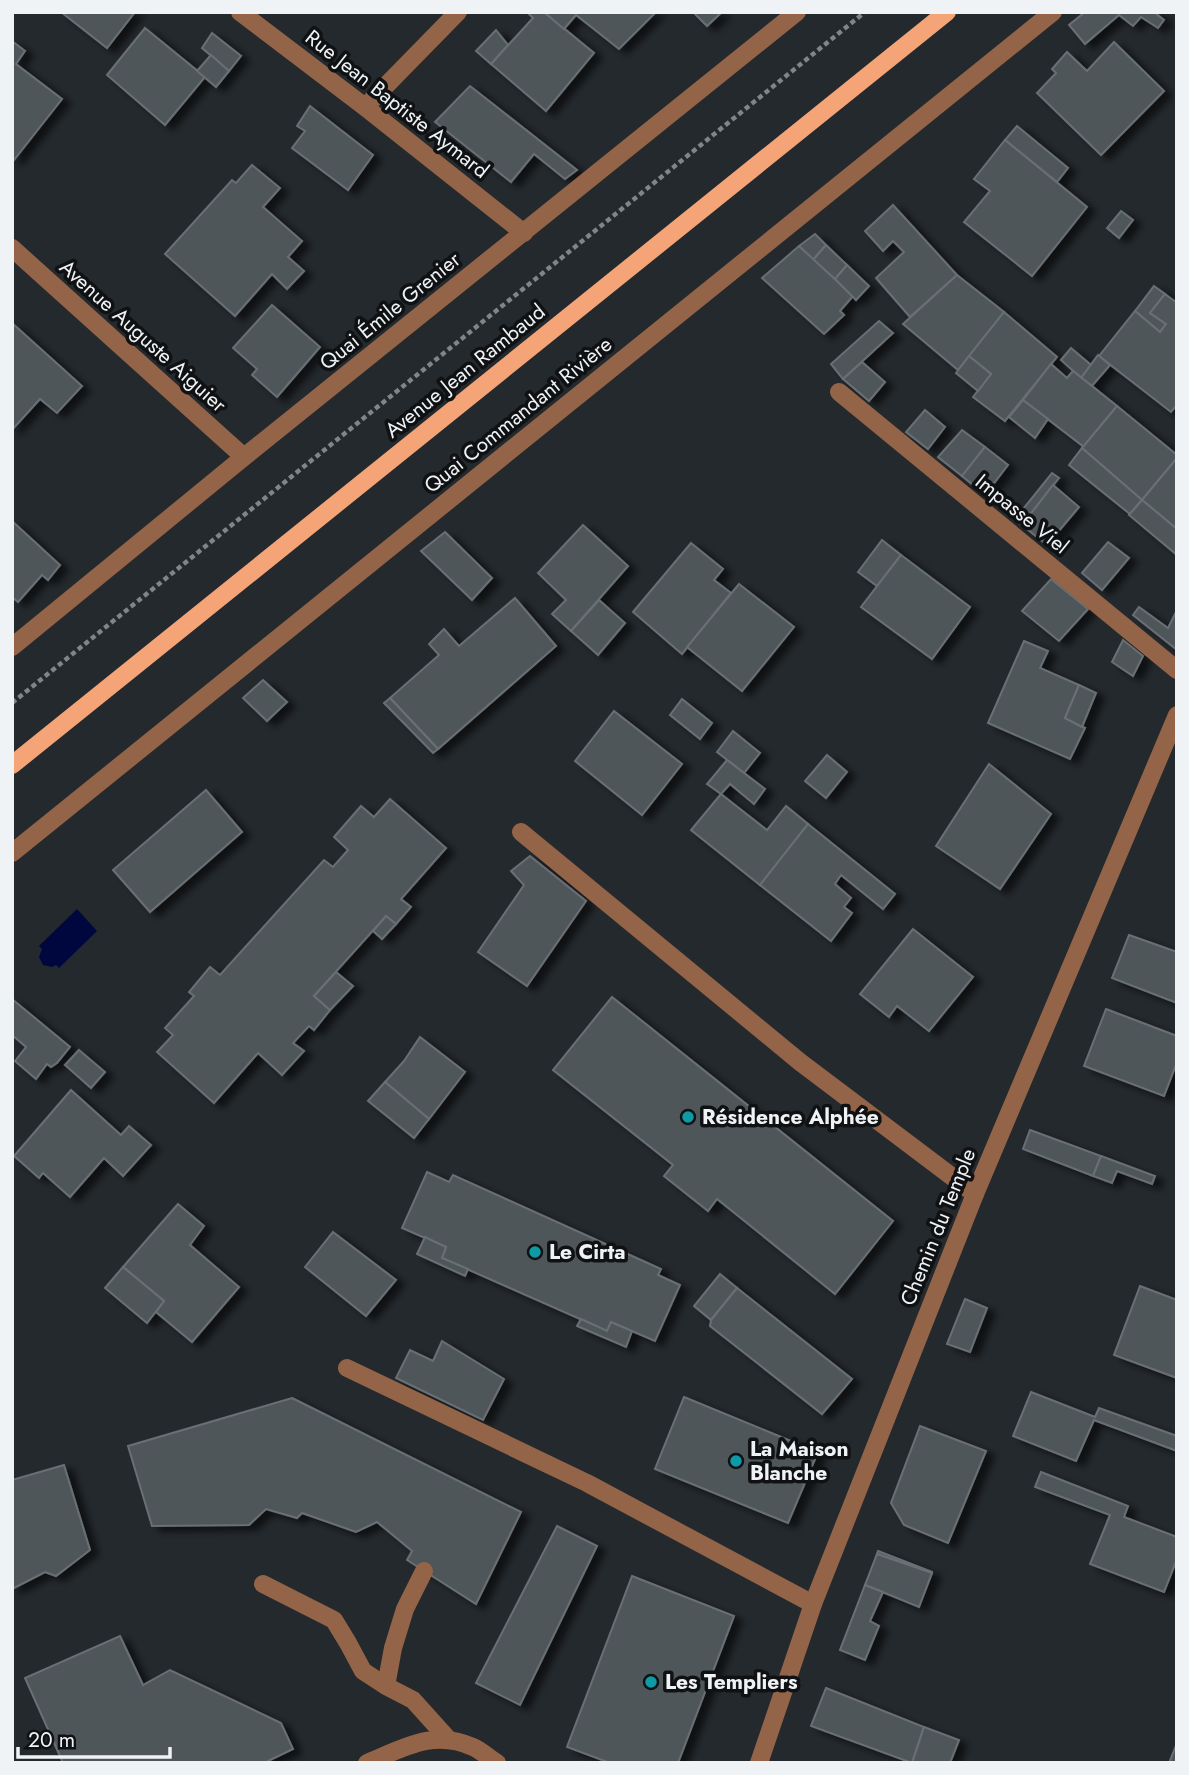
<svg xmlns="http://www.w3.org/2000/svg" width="1189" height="1775" viewBox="0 0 1189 1775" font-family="Jost,sans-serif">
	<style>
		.water { fill: #00063e }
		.building { fill: #50565a; stroke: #696f74; stroke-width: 2; filter: url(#shadow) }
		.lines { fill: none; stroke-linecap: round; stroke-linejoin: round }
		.path { stroke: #818588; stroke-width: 4.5; stroke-dasharray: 5 3.5; stroke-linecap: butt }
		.service { stroke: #946448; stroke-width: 18 }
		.minor { stroke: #946448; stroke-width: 18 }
		.primary { stroke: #f4a476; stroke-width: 18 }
		.culture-dot { fill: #0f9aa8; stroke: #0f1113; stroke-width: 2.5 }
		.labels { text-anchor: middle; stroke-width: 7; stroke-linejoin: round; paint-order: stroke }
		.street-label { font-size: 21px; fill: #f0f3f6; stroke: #0f1113 }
		.poi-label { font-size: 21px; font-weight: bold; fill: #f0f3f6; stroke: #0f1113; text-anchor: start }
	</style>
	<defs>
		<filter id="shadow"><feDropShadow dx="8" dy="4.5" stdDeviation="3.5" flood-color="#0009"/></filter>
	</defs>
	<rect width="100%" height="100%" fill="#24292d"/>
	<path class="water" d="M77,909L97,931L59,968L56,965L52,967L43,965L39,957L42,949L39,946Z"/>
	<g class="building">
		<path d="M61,12H135L107,48Z"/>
		<path d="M527,12H544L594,53L546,111L491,64L533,18Z"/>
		<path d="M544,12H656L619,49L576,15L564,29Z"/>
		<path d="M693,12H722L707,26Z"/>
		<path d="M1085,12H1154L1164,20L1158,28L1141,17L1133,26L1119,15L1085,44L1069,25Z"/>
		<path d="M145,28L205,77L165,125L107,75Z"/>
		<path d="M496,30L508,45L491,64L476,51Z"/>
		<path d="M212,33L241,56L229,71L202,48Z"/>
		<path d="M12,41L25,51L16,64L62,99L14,160L12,159Z"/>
		<path d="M1114,42L1164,91L1101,155L1037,93L1056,73L1052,69L1067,52L1087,71Z"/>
		<path d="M211,55L229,71L216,87L197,71Z"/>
		<path d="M470,86L577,170L565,179L534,154L511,182L435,122Z"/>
		<path d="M310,106L373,155L348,190L292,148L305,131L297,126Z"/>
		<path d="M1017,126L1068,168L1057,182L1005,140Z"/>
		<path d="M1005,140L1087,207L1032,276L964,222L990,191L974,179Z"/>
		<path d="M252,165L280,188L263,207L302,241L288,257L304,271L287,289L272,274L235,316L165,254L232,180L236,183Z"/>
		<path d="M893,205L957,275L910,317L876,278L904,252L893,241L883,251L865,231Z"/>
		<path d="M1121,211L1133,220L1119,238L1107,228Z"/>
		<path d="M815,234L826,245L813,260L799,246Z"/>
		<path d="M826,245L847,265L835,279L813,260Z"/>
		<path d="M799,246L853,296L840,311L844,315L824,334L762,278Z"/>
		<path d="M847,265L869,286L856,300L835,279Z"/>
		<path d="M957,275L1004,312L958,370L903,324Z"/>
		<path d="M1154,286L1165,294L1150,313L1166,324L1160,332L1135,311Z"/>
		<path d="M1165,294L1177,303V405L1171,412L1099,356L1135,311L1160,332L1166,324L1150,313Z"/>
		<path d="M272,305L320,347L277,397L252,375L257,369L233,348Z"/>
		<path d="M1004,312L1057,357L1005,421L973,397L991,374L969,356Z"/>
		<path d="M879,321L893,333L843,379L831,364Z"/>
		<path d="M12,323L82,386L57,413L40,399L12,430Z"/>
		<path d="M1071,348L1091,365L1081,378L1061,360Z"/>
		<path d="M1098,355L1110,365L1092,386L1081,378Z"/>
		<path d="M969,356L991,374L978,391L956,373Z"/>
		<path d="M862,362L885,382L869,401L843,379Z"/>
		<path d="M1051,364L1067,378L1073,371L1117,406L1084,447L1023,400Z"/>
		<path d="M1023,400L1048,419L1035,438L1009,417Z"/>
		<path d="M1117,406L1177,455V458L1142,500L1082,448Z"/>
		<path d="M925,410L945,427L928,449L906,432Z"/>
		<path d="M962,430L985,447L962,476L938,457Z"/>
		<path d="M985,447L1008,465L985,495L962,476Z"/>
		<path d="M1082,448L1142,500L1130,514L1069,465Z"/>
		<path d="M1177,458V529L1142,500Z"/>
		<path d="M1052,473L1059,478L1022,525L1015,519Z"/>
		<path d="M1053,485L1079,507L1047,545L1022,525Z"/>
		<path d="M1142,500L1177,529V555L1129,515Z"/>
		<path d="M12,521L60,565L48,580L42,575L18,602L12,597Z"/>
		<path d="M583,525L628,566L571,631L552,614L566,600L538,573Z"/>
		<path d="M445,532L492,578L472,600L421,551Z"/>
		<path d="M882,540L901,555L877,586L858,572Z"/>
		<path d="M1108,542L1129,558L1102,590L1082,573Z"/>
		<path d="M691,543L723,569L714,580L731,593L682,654L633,612Z"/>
		<path d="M901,555L970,607L932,659L861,607Z"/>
		<path d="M1051,579L1088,609L1059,641L1022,611Z"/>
		<path d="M739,584L794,627L742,691L687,647Z"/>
		<path d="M515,598L556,646L438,749L390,698L439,655L429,644L444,629L459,646Z"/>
		<path d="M599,600L625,623L598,655L571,631Z"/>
		<path d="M1139,607L1168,628L1177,610V650L1133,615Z"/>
		<path d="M1123,640L1143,656L1133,676L1112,662Z"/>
		<path d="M1024,641L1048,651L1040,668L1079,685L1065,718L1085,728L1070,759L988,723Z"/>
		<path d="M263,680L287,702L267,721L243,698Z"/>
		<path d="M1079,685L1096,693L1082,727L1065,718Z"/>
		<path d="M390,698L438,749L433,753L384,703Z"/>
		<path d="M682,699L712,723L700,739L670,715Z"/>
		<path d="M614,711L682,764L642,815L575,761Z"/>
		<path d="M733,731L760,753L744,773L717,752Z"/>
		<path d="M827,755L847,772L826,798L805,781Z"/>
		<path d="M727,760L765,789L754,804L730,784L721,794L707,784Z"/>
		<path d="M989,764L1051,814L1000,889L936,846Z"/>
		<path d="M206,790L242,832L150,912L113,870Z"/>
		<path d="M721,794L767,830L786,806L808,824L760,885L691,830Z"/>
		<path d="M390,799L446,848L401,899L411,907L396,924L386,916L314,996L330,1010L314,1030L309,1026L293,1043L304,1051L282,1075L258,1053L214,1103L157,1052L173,1035L165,1028L194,996L189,992L210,967L220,975L324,860L333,867L348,850L334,837L361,806L374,817Z"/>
		<path d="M808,824L895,894L883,909L841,875L835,884L851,898L844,907L852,913L831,941L760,885Z"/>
		<path d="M530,856L586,901L527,986L478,952L524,885L511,871Z"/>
		<path d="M386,916L396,924L382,939L373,931Z"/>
		<path d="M913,929L973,977L929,1031L897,1006L889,1017L860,994Z"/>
		<path d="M1129,935L1177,952V1003L1112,978Z"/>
		<path d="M336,972L353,986L330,1010L314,996Z"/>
		<path d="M612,997L893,1221L835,1294L717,1199L708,1211L664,1176L673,1165L553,1070Z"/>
		<path d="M12,999L70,1047L57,1063L51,1067L47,1064L36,1079L15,1061L26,1047L12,1035Z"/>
		<path d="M1106,1009L1177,1036V1062L1164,1096L1084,1066Z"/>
		<path d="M420,1037L465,1072L429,1119L385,1082L404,1061Z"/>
		<path d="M79,1050L105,1072L91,1088L65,1065Z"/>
		<path d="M385,1082L429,1119L414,1138L368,1101Z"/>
		<path d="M71,1090L121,1135L129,1126L151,1145L123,1176L104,1158L70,1197L43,1173L39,1178L14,1156Z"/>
		<path d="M1030,1130L1101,1156L1093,1176L1023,1149Z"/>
		<path d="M1101,1156L1155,1176L1152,1184L1117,1171L1112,1183L1093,1176Z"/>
		<path d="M427,1172L449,1182L453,1175L661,1269L658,1275L680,1285L655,1341L611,1322L607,1331L442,1258L446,1247L402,1228Z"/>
		<path d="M178,1204L204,1226L190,1245L239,1287L192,1342L156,1312L164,1301L123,1267Z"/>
		<path d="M333,1232L396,1280L366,1316L305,1267Z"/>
		<path d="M425,1237L446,1247L442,1258L468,1269L465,1276L417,1254Z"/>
		<path d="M123,1267L164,1301L147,1323L105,1288Z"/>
		<path d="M720,1274L737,1288L711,1320L694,1306Z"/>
		<path d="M1140,1286L1177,1300V1378L1114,1355Z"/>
		<path d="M737,1288L852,1379L822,1414L710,1326L711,1320Z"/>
		<path d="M965,1299L987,1308L970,1352L947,1344Z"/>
		<path d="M581,1319L607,1331L611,1322L632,1331L626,1347L577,1326Z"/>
		<path d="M442,1341L504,1379L483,1420L396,1378L410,1350L433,1361Z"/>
		<path d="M1031,1392L1095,1417L1099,1408L1177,1436V1451L1094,1420L1076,1461L1013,1436Z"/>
		<path d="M684,1397L818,1452L788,1523L655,1469Z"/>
		<path d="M292,1398L521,1512L476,1604L407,1560L412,1551L377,1522L356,1532L302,1513L297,1518L266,1509L249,1525L152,1526L128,1446Z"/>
		<path d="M920,1426L986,1451L948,1543L904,1525L891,1503Z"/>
		<path d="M64,1465L90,1550L56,1576L45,1572L12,1589V1480Z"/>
		<path d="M1041,1472L1128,1506L1124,1517L1177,1537V1559L1164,1592L1090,1564L1110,1515L1035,1487Z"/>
		<path d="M557,1526L597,1546L520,1705L476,1683Z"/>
		<path d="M878,1551L932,1572V1573L877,1554Z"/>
		<path d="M877,1554L932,1573L919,1607L865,1585Z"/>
		<path d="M632,1576L734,1616L678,1763H610L567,1747Z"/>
		<path d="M865,1585L883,1592L870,1621L879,1626L865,1660L840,1650Z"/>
		<path d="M120,1636L143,1685L170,1670L281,1723L293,1749L264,1763H63L25,1678Z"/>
		<path d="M826,1688L924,1727L912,1763L811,1726Z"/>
		<path d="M924,1727L959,1740L950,1763H912Z"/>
		<path d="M1177,1743V1763H1169Z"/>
	</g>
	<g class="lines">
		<path class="path" d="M12,703L865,12"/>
		<g class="service">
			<path d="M521,832L800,1062L975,1194"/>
			<path d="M347,1368L587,1483L813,1604"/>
			<path d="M263,1584L334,1620L348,1643L363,1671L386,1686L413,1700L449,1740"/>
			<path d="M386,1686L393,1648L405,1609L424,1571"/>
		</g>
		<g class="minor">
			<path d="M240,12L365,107L524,233"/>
			<path d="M365,107L458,12"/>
			<path d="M12,248L244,457"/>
			<path d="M839,392L1177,670"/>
			<path d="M12,647L244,457L797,12"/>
			<path d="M12,853L1053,12"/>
			<path d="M367,1763C404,1748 433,1729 473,1747C482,1751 489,1758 497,1763"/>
			<path d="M759,1763L813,1604L975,1194L1177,715"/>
		</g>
		<path class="primary" d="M12,765L947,12"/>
	</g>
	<g class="culture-dot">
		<circle cx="688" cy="1117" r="7"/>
		<circle cx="535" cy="1252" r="7"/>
		<circle cx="736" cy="1461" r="7"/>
		<circle cx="651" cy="1682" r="7"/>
	</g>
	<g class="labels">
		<g class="street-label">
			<text transform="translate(397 104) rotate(38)" y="7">Rue Jean Baptiste Aymard</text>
			<text transform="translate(390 311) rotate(-39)" y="7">Quai Émile Grenier</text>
			<text transform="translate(143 336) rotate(42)" y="7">Avenue Auguste Aiguier</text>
			<text transform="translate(465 371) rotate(-39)" y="7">Avenue Jean Rambaud</text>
			<text transform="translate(518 415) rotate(-39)" y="7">Quai Commandant Rivière</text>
			<text transform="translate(1022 514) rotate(39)" y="7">Impasse Viel</text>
			<text transform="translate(938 1227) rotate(-68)" y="7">Chemin du Temple</text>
		</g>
		<g class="poi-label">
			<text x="702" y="1124">Résidence Alphée</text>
			<text x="549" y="1259">Le Cirta</text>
			<text x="750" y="1456">La Maison<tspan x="750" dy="24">Blanche</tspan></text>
			<text x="665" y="1689">Les Templiers</text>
		</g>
	</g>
	<rect width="1189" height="1775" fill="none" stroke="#f0f3f6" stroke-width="28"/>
	<path d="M18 1747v10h152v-10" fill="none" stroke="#f0f3f6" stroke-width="3.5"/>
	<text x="28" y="1747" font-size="21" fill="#f0f3f6" stroke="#0f1113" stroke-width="5" paint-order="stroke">20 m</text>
</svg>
